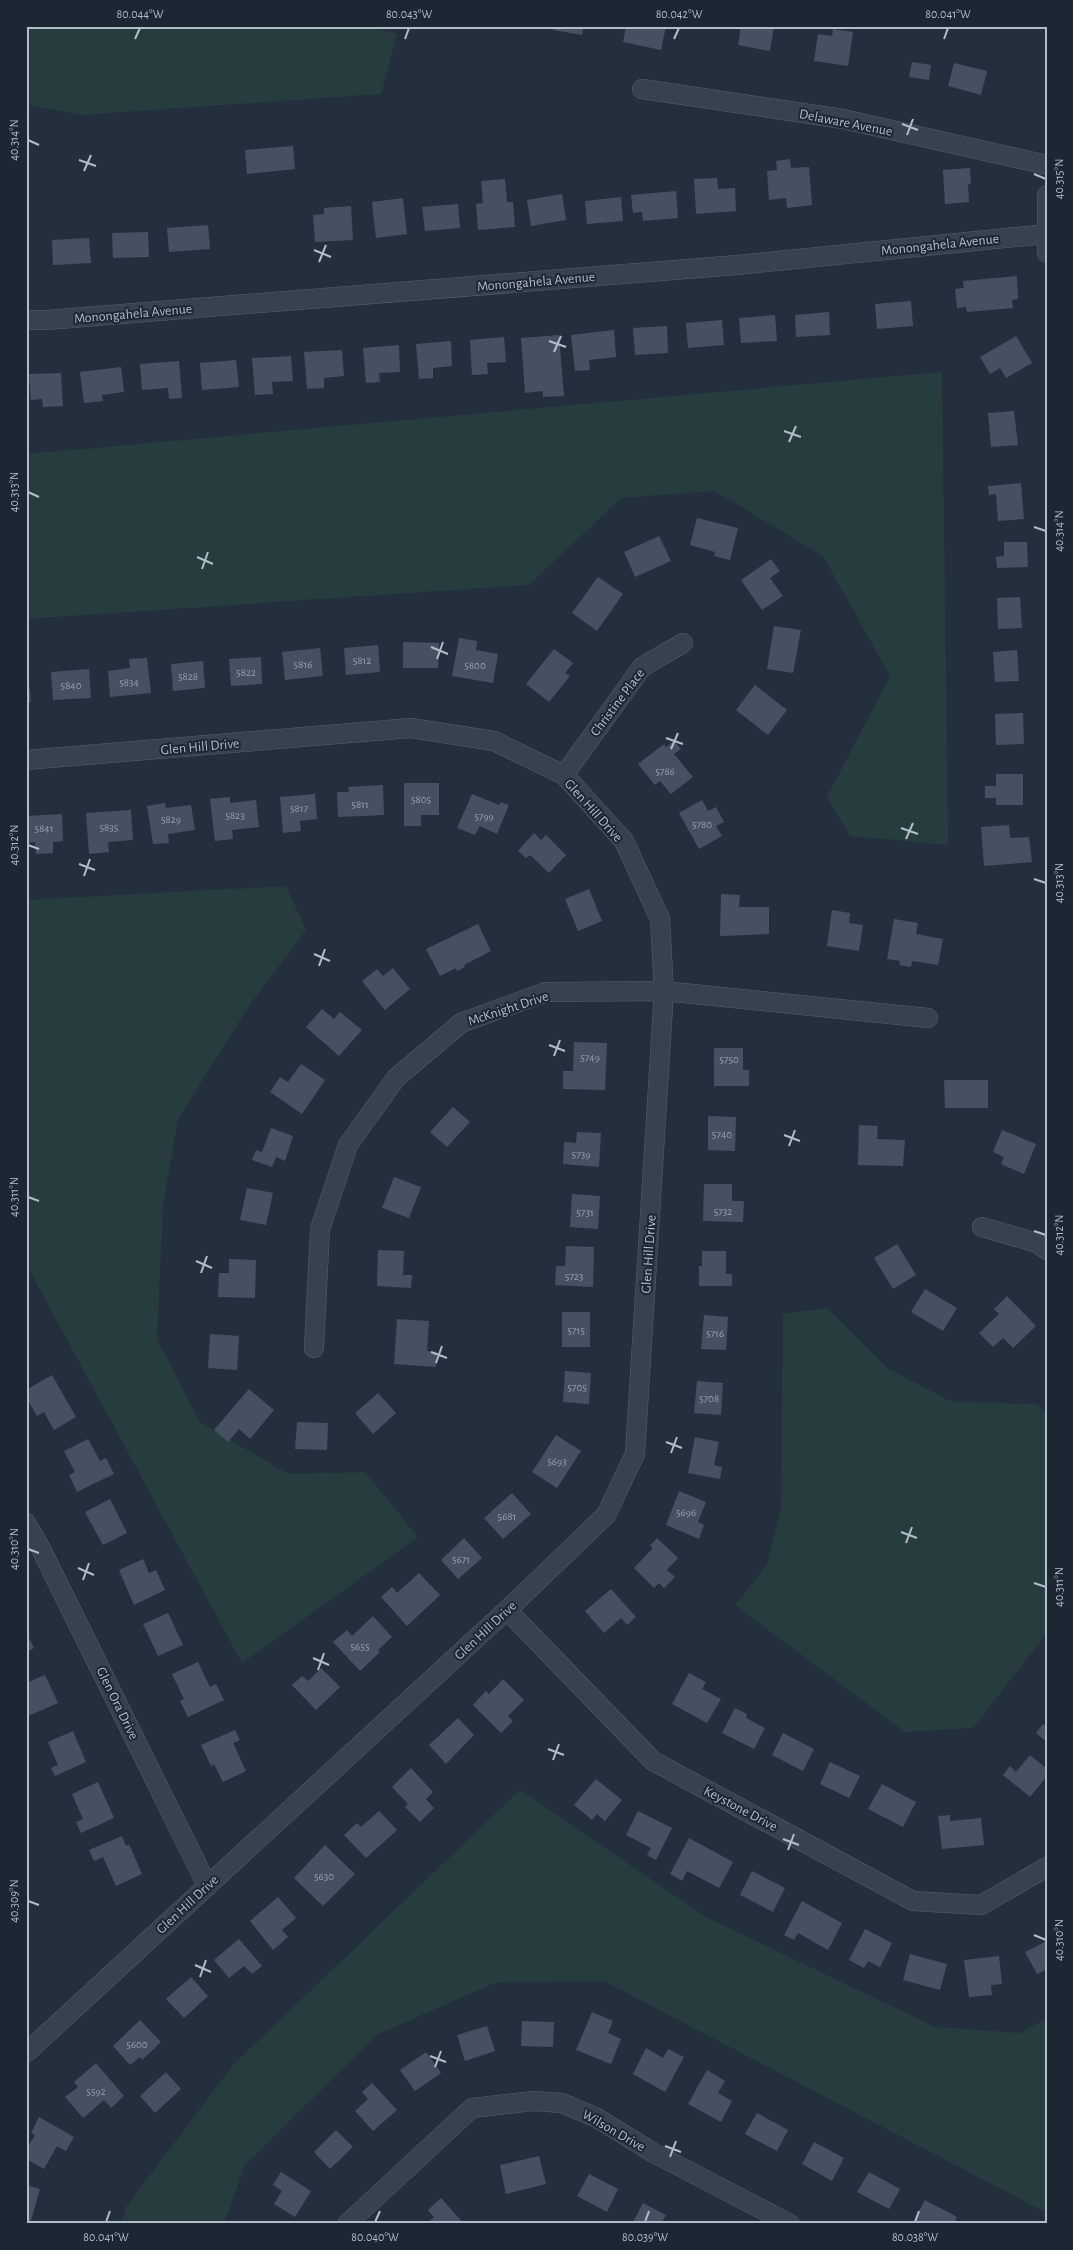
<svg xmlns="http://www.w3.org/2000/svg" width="1073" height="2250" viewBox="0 0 1073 2250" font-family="'Alegreya Sans',sans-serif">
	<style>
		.green { fill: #263c3f }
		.building { fill: #455162 }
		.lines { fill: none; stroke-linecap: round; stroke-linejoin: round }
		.street-casing { stroke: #565f6c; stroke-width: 20 }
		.street { stroke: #38414e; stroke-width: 19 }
		.ticks { fill: none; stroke: #b4bcc9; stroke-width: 2 }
		.labels { text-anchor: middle; stroke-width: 4; stroke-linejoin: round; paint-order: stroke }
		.number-label { font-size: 11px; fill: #98a1af }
		.street-label { font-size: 14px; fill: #b4bcc9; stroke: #1d2633 }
		.neatline { fill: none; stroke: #b4bcc9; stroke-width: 2 }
		.ticks-label { font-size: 12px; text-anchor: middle; fill: #b4bcc9 }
	</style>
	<rect width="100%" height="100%" fill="#242f3e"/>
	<g class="green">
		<path d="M26,26H364L397,34L381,94L80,115L26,104Z"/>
		<path d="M942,372L948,845L850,836L827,797L890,676L823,556L715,491L621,498L529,585L26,619V454Z"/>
		<path d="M286,886L306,930L251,1003L178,1119L163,1206L157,1339L200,1422L288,1474L365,1472L418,1537L242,1663L26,1264V900Z"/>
		<path d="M827,1308L887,1368L952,1402L1036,1404L1047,1413V1633L973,1728L905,1732L735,1605L767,1565L781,1506L783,1314Z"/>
		<path d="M520,1790L706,1917L935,2027L1021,2033L1047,2018V2213L604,1981L497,1982L378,2034L245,2165L224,2224H121L126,2207L232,2066Z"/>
	</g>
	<g class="building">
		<path d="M554,26H584L582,35L553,30Z"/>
		<path d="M626,26H666L661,50L623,42Z"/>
		<path d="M741,26L774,27L770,51L738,45Z"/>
		<path d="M833,29L853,32L848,66L814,61L818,34L832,36Z"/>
		<path d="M912,62L931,65L929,80L909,77Z"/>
		<path d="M954,63L987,71L981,95L948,86Z"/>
		<path d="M293,146L295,169L247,174L245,150Z"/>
		<path d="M790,159L791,168L809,167L812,205L787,208L786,198L769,200L767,171L777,170L776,161Z"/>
		<path d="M970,168L971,184H968L969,202L945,204L943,170Z"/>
		<path d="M717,178L718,189L735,188L736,211L696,214L694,179Z"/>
		<path d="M505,179L507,202H513L515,227L478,230L476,204L483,203L481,181Z"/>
		<path d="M676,191L678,218L643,221L642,212L633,213L631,195Z"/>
		<path d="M562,194L566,220L531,226L527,200Z"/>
		<path d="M621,197L623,221L587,224L585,201Z"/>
		<path d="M403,198L407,234L376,238L372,202Z"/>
		<path d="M458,204L460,228L425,231L422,207Z"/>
		<path d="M351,206L353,240L315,242L313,215L324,214V208Z"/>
		<path d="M208,225L210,249L169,252L167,228Z"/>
		<rect x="26" y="226" width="2" height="39"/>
		<path d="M148,232L149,257L113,258L112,233Z"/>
		<path d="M89,238L91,263L53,265L52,240Z"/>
		<path d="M1017,276L1018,299L1012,300L1013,308L967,312L966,307L957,308L955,289L964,288L963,281Z"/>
		<path d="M911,301L913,326L877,329L875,304Z"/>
		<path d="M829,312L830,335L796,337L795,315Z"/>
		<path d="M775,315L777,341L741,343L739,318Z"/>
		<path d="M722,320L724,345L688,348L686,323Z"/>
		<path d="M667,326L668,353L635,355L633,328Z"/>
		<path d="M614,330L616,357L589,360L590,370L575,371L571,335Z"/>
		<path d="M559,335L564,396L543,397V391L525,393L521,338Z"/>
		<path d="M1016,336L1032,363L1006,378L1000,368L990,374L980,357Z"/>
		<path d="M504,337L506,362L487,363L488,374L472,375L470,340Z"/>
		<path d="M451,341L452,366L433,368V378L419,379L416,344Z"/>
		<path d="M399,345L400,372L379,373L380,382L366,383L363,348Z"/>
		<path d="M342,350L344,376L324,378V388L307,389L304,352Z"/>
		<path d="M291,356L293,381L272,382L273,394L255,395L252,358Z"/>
		<path d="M236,360L239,387L202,390L200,363Z"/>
		<path d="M179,361L182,398L169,399L168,388L142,390L140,364Z"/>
		<path d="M121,367L124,392L102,395L103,401L84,403L80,372Z"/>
		<path d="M61,373L63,406L43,407L42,399L31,400L29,374Z"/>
		<path d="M1014,411L1018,445L991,447L988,413Z"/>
		<path d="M1021,483L1024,519L998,521L996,494L989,495L988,486Z"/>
		<path d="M697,518L738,528L730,560L714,556L715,552L690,545Z"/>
		<path d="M659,536L671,561L635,577L624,552Z"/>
		<path d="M1004,542H1027L1028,567L997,568L996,557L1004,556Z"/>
		<path d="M771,559L780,571L770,578L783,596L762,610L741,580Z"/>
		<path d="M598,577L623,594L597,631L572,613Z"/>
		<path d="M1020,597L1022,628L998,629L997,598Z"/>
		<path d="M774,626L801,630L793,673L767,669Z"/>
		<path d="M459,638L477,641L476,650L498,654L493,683L452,676Z"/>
		<path d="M403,642L439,643L438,668H403Z"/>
		<path d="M378,645L380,672L346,675L344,648Z"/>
		<path d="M320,648L323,676L285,680L282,652Z"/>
		<path d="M554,649L573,663L565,673L570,676L549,702L526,684Z"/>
		<path d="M1017,650L1019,681L995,682L993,652Z"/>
		<path d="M261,657L262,684L231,686L229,659Z"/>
		<path d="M147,658L151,693L110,697L108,671L130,668L129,659Z"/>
		<path d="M203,661L205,688L173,691L171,664Z"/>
		<path d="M89,669L91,698L53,700L51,672Z"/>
		<path d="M28,675L31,702L26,703V676Z"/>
		<path d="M755,685L787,710L768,735L736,710Z"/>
		<path d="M1023,713L1024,744L996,745L995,714Z"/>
		<path d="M674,741L681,749L674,754L693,777L671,794L660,781L655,785L638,764L664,744L666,747Z"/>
		<path d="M996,774H1023V805H996V798H985V786H996Z"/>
		<path d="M404,783H439V815H421V826H404Z"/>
		<path d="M383,785L384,815L338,817L337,792H349L348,787Z"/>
		<path d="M315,794L317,819L300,821L301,831L283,833L280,797Z"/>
		<path d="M472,794L499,805L501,802L509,805L497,834L480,826L475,835L457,828Z"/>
		<path d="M230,797V803L256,800L259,827L232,830L233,839L215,841L210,799Z"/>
		<path d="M702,800L708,811L716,807L724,822L716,826L722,836L699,849L679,813Z"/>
		<path d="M165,803L166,808L191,805L195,830L168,834L169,843L153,844L147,806Z"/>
		<path d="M131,810L133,840L108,842L109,852L89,854L86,813Z"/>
		<path d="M62,814L63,841L53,842V853L36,854L35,842L26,843V816Z"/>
		<path d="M1009,825L1010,838L1029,837L1032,862L984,866L981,827Z"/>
		<path d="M534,833L541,840L546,835L566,855L549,873L530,855L526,858L518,851Z"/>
		<path d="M589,889L602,921L578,931L565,899Z"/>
		<path d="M721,894L740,895L739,907H769V934L720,936Z"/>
		<path d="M832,910L850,913L849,923L863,925L859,951L827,946Z"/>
		<path d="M894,919L918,923L916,934L943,939L938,965L912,961L911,967L899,965L900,961L887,959Z"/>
		<path d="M478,924L491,951L464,965L465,967L457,971L456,968L440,976L426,949Z"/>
		<path d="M393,968L410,989L385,1010L362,981L377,969L383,976Z"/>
		<path d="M322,1009L334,1019L340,1012L362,1030L339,1056L306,1027Z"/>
		<path d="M574,1042L607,1043L605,1090L563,1089V1071H573Z"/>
		<path d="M714,1048H743V1070H749V1086H714Z"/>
		<path d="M301,1064L325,1080L302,1114L270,1092L280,1077L288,1082Z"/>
		<path d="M944,1080H988V1108H945Z"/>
		<path d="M453,1107L470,1122L447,1147L430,1132Z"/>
		<path d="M708,1116L736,1117L735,1151L708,1150Z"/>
		<path d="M859,1125L878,1126L877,1139L905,1140L903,1166L858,1165Z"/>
		<path d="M271,1128L293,1136L285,1161L276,1157L272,1167L252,1160L256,1150L262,1152Z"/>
		<path d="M1002,1130L1036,1144L1024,1174L1001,1164L1004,1157L993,1152Z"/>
		<path d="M577,1132L601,1133L599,1167L563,1164L564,1142L576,1143Z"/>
		<path d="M394,1177L421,1187L409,1218L382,1208Z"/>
		<path d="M704,1184H732V1201H744L743,1222L703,1221Z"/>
		<path d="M247,1188L273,1193L266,1225L240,1220Z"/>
		<path d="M572,1194L600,1196L598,1229L570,1227Z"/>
		<path d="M897,1244L916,1275L893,1289L874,1258Z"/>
		<path d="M566,1246L594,1247L593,1287L555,1285L556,1266H565Z"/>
		<path d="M378,1250L404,1251L403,1275H412L411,1288L377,1286Z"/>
		<path d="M702,1251H726V1274H732V1286H699V1266H702Z"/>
		<path d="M229,1259L256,1260L255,1298L218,1297L219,1273H229Z"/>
		<path d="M925,1289L957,1308L943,1331L911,1312Z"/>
		<path d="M1007,1296L1036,1326L1013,1348L1003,1338L993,1347L979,1333L999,1314L994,1309Z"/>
		<rect x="562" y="1312" width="28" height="35"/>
		<path d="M704,1315L728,1317L726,1350L701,1349Z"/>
		<path d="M397,1319L429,1321L427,1351L437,1352L436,1367L394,1364Z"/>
		<path d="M210,1334L239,1336L237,1370L208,1368Z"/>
		<path d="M565,1371L591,1373L589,1404L563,1402Z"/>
		<path d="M52,1375L76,1417L54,1430L44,1412L37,1416L26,1397V1390Z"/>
		<path d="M697,1381L723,1383L721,1415L694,1413Z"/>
		<path d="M249,1389L274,1410L250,1439L239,1429L228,1442L214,1430Z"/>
		<path d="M378,1393L396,1413L373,1434L355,1413Z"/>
		<path d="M297,1422L328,1423L327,1450L295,1449Z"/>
		<path d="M556,1435L581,1451L557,1488L532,1472Z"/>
		<path d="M695,1437L719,1442L714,1465L722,1467L720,1479L688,1473Z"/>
		<path d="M88,1439L100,1461L106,1458L114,1474L77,1492L69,1475L75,1472L64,1451Z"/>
		<path d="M679,1491L706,1502L698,1522L704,1525L699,1539L666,1525Z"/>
		<path d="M512,1493L531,1514L503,1539L484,1518Z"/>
		<path d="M110,1499L127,1533L103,1545L85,1512Z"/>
		<path d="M464,1538L482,1558L458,1579L441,1560Z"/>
		<path d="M657,1538L678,1558L667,1570L675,1577L664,1588L659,1583L654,1588L634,1568L653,1548L650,1546Z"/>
		<path d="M143,1559L149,1573L156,1570L165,1590L134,1605L119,1570Z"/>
		<path d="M419,1573L440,1595L407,1626L381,1597L392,1587L397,1593Z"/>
		<path d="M611,1589L636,1617L627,1625L621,1618L604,1633L585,1611Z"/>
		<path d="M168,1613L183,1645L158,1656L143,1624Z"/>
		<path d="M373,1616L392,1637L378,1650L380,1652L360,1671L333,1642L347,1630L352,1636Z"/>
		<path d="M26,1632L34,1648L26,1652Z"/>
		<path d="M198,1662L210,1687L216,1684L224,1700L188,1717L180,1701L184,1699L172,1674Z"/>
		<path d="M321,1668L340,1687L316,1710L292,1685L302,1676L308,1681Z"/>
		<path d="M689,1673L706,1682L702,1689L721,1699L707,1723L672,1704Z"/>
		<path d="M45,1675L58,1703L26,1717V1683Z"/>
		<path d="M503,1679L524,1700L508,1716L513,1721L501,1733L473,1705L486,1691L489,1694Z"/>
		<path d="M735,1708L747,1714L746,1718L765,1728L754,1749L722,1733Z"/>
		<path d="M458,1718L474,1735L446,1764L429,1745Z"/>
		<path d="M1043,1724L1047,1727V1742L1036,1733Z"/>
		<path d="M235,1730L240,1740L233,1743L246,1771L223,1782L214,1764L211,1766L201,1745Z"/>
		<path d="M73,1731L86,1762L55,1776L51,1768L58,1765L48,1742Z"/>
		<path d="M783,1733L814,1749L803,1771L772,1755Z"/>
		<path d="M1030,1755L1047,1769V1776L1030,1797L1003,1775L1010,1766L1016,1772Z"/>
		<path d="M830,1762L860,1776L849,1798L820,1784Z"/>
		<path d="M411,1768L433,1792L426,1799L434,1808L420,1822L405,1807L408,1804L392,1787Z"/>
		<path d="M596,1779L622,1800L605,1821L597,1814L592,1820L574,1805Z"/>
		<path d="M98,1782L114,1818L81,1833L76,1822L83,1819L72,1794Z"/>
		<path d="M882,1784L916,1802L903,1827L868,1809Z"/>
		<path d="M379,1811L397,1830L366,1858L344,1835L357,1823L361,1827Z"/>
		<path d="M638,1811L672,1828L656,1860L647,1855L651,1848L626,1835Z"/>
		<path d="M950,1815V1821L981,1818L984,1845L942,1849L938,1816Z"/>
		<path d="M122,1836L126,1846L129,1844L142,1874L116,1886L103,1857L94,1861L89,1850Z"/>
		<path d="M689,1838L733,1862L719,1888L687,1871L682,1881L670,1874Z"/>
		<path d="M325,1845L355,1874L323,1906L294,1878Z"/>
		<path d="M752,1871L785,1888L773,1912L740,1895Z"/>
		<path d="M278,1897L296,1918L282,1930L288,1937L273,1950L250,1921Z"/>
		<path d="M802,1901L842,1923L828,1950L798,1933L794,1940L784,1935Z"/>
		<path d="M865,1929L892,1943L880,1967L868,1961L864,1968L849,1960Z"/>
		<path d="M239,1939L262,1966L252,1974L244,1966L229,1978L214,1960Z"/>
		<path d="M1047,1941V1969L1037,1974L1025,1952Z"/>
		<path d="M910,1954L947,1964L940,1990L903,1980Z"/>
		<path d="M999,1956L1002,1984L991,1985L992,1995L969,1997L964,1960Z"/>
		<path d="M191,1977L208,1996L184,2018L166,1999Z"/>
		<path d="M592,2012L613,2021L608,2033L621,2039L611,2064L576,2050Z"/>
		<path d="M140,2020L161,2042L142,2060L140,2057L130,2065L113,2046Z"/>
		<path d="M522,2021L554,2022L553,2047L521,2046Z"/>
		<path d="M487,2026L495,2051L465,2061L457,2035Z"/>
		<path d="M646,2048L663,2058L668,2049L684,2057L665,2092L633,2074Z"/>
		<path d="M426,2052L441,2073L415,2091L400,2070Z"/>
		<path d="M96,2063L124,2096L111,2108L104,2100L83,2118L65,2097L78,2087L74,2082Z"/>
		<path d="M707,2070L725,2081L718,2093L732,2101L721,2122L688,2104Z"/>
		<path d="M166,2072L181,2089L155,2113L140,2096Z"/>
		<path d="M372,2083L397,2110L373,2131L355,2111L368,2099L362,2092Z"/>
		<path d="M757,2113L788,2130L777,2151L745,2134Z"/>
		<path d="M39,2117L74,2137L66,2151L57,2146L44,2169L26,2159V2150L35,2135L31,2133Z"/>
		<path d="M336,2130L353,2147L330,2169L314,2152Z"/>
		<path d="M814,2142L844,2158L832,2181L802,2164Z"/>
		<path d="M539,2156L546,2184L506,2194L500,2165Z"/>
		<path d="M281,2172L311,2191L295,2217L274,2204L282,2191L273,2185Z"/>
		<path d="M869,2172L900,2189L889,2209L857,2192Z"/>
		<path d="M589,2174L618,2189L607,2212L577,2196Z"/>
		<path d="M26,2185L40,2189L30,2224H26Z"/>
		<path d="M441,2198L464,2224H426L434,2217L428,2210Z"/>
		<path d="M925,2200L957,2217L954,2224H917L913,2222Z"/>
		<path d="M643,2203L666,2215L661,2224H637L633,2222Z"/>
	</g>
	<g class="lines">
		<defs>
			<g id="street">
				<path d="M642,89L843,119L1047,165"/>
				<path d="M1047,195V253"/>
				<path d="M26,320H47L737,265L1046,234"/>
				<path d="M26,760L411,728L494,741L564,775L624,841L660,919L664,991L635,1454L606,1515L507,1610L26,2053"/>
				<path d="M564,775L642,667L683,643"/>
				<path d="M982,1227L1037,1243L1047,1250"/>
				<path d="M314,1348L320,1229L348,1145L396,1078L461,1023L546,992L664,991L928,1018"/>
				<path d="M26,1523L41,1549L207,1885"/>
				<path d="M507,1610L653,1761L913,1901L981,1905L1047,1867"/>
				<path d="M347,2224L472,2108L533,2101L562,2103L597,2118L652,2152L790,2224"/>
			</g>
		</defs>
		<use href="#street" class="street-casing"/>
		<use href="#street" class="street"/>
	</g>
	<path class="ticks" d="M135,39L140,28M405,39L409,28M674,39L679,28M944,39L948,28M902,124L918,130M907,135L913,119M28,140L39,145M79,160L96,166M84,171L91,155M1034,174L1046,179M314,250L331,257M319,262L326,245M549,341L566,347M554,352L561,336M784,431L801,437M789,442L796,426M28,492L39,497M1034,527L1046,531M197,557L213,564M202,569L208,552M431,647L448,654M437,659L443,642M666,738L683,744M671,749L678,733M901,828L918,834M906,839L913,823M28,845L39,849M79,864L95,870M84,876L90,859M1034,879L1046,883M314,954L330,961M319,966L325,949M549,1045L565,1051M554,1056L560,1040M784,1135L800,1141M789,1146L795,1130M28,1197L39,1201M1034,1231L1046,1235M196,1261L212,1268M201,1273L207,1256M431,1352L447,1358M436,1363L442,1346M666,1442L682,1448M671,1453L677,1437M901,1532L917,1538M906,1543L912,1527M28,1549L39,1553M78,1568L94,1575M83,1580L89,1563M1034,1583L1046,1587M313,1658L329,1665M318,1670L324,1653M548,1749L564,1755M553,1760L559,1744M783,1839L799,1845M788,1850L794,1834M28,1901L39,1905M1034,1935L1046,1940M195,1965L211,1972M200,1977L206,1960M430,2056L446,2062M435,2067L441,2051M665,2146L681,2152M670,2157L676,2141M106,2222L110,2211M375,2222L380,2211M645,2222L649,2211M915,2222L919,2211"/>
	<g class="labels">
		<g class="number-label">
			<text x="362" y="664">5812</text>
			<text x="303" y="668">5816</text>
			<text x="475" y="669">5800</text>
			<text x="246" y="676">5822</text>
			<text x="188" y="680">5828</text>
			<text x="129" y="686">5834</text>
			<text x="71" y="689">5840</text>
			<text x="665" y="775">5786</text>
			<text x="421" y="803">5805</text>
			<text x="360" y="808">5811</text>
			<text x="299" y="812">5817</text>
			<text x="235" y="819">5823</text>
			<text x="484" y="820">5799</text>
			<text x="171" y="823">5829</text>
			<text x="702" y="828">5780</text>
			<text x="109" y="831">5835</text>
			<text x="44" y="832">5841</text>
			<text x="590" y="1061">5749</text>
			<text x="729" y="1063">5750</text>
			<text x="722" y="1138">5740</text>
			<text x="581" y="1158">5739</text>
			<text x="723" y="1215">5732</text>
			<text x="585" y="1216">5731</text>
			<text x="574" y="1280">5723</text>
			<text x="576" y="1334">5715</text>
			<text x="715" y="1337">5716</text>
			<text x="577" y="1391">5705</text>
			<text x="709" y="1402">5708</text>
			<text x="557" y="1465">5693</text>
			<text x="686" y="1516">5696</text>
			<text x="507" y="1520">5681</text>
			<text x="461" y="1563">5671</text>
			<text x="360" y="1650">5655</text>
			<text x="324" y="1880">5630</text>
			<text x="137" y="2048">5600</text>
			<text x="96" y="2095">5592</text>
		</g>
		<g class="street-label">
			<text transform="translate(846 122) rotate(11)" y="5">Delaware Avenue</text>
			<text transform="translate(940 244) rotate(-6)" y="5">Monongahela Avenue</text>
			<text transform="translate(536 281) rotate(-5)" y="5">Monongahela Avenue</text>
			<text transform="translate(133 313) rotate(-5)" y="5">Monongahela Avenue</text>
			<text transform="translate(617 702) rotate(-53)" y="5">Christine Place</text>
			<text transform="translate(200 746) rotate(-5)" y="5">Glen Hill Drive</text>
			<text transform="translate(594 810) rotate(48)" y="5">Glen Hill Drive</text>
			<text transform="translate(508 1008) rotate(-18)" y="5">McKnight Drive</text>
			<text transform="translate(648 1254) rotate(-86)" y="5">Glen Hill Drive</text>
			<text transform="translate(485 1630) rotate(-43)" y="5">Glen Hill Drive</text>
			<text transform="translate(118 1703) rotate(64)" y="5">Glen Ora Drive</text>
			<text transform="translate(741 1808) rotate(28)" y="5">Keystone Drive</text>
			<text transform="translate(187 1904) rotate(-43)" y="5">Glen Hill Drive</text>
			<text transform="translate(614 2130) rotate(30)" y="5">Wilson Drive</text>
		</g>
	</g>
	<rect width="1073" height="2250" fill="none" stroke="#1d2633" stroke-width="55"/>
	<rect x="28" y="28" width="1018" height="2194" class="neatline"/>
	<g class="ticks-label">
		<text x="140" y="18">80.044°W</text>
		<text x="409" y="18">80.043°W</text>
		<text x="679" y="18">80.042°W</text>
		<text x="948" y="18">80.041°W</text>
		<text transform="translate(14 140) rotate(-90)" y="4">40.314°N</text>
		<text transform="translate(1059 179) rotate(-90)" y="4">40.315°N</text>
		<text transform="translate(14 492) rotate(-90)" y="4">40.313°N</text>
		<text transform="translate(1059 531) rotate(-90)" y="4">40.314°N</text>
		<text transform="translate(14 845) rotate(-90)" y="4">40.312°N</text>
		<text transform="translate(1059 883) rotate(-90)" y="4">40.313°N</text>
		<text transform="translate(14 1197) rotate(-90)" y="4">40.311°N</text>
		<text transform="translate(1059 1235) rotate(-90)" y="4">40.312°N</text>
		<text transform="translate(14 1549) rotate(-90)" y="4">40.310°N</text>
		<text transform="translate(1059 1587) rotate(-90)" y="4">40.311°N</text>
		<text transform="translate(14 1901) rotate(-90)" y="4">40.309°N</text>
		<text transform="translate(1059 1940) rotate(-90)" y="4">40.310°N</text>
		<text x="106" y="2241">80.041°W</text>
		<text x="375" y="2241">80.040°W</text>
		<text x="645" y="2241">80.039°W</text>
		<text x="915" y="2241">80.038°W</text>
	</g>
</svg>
